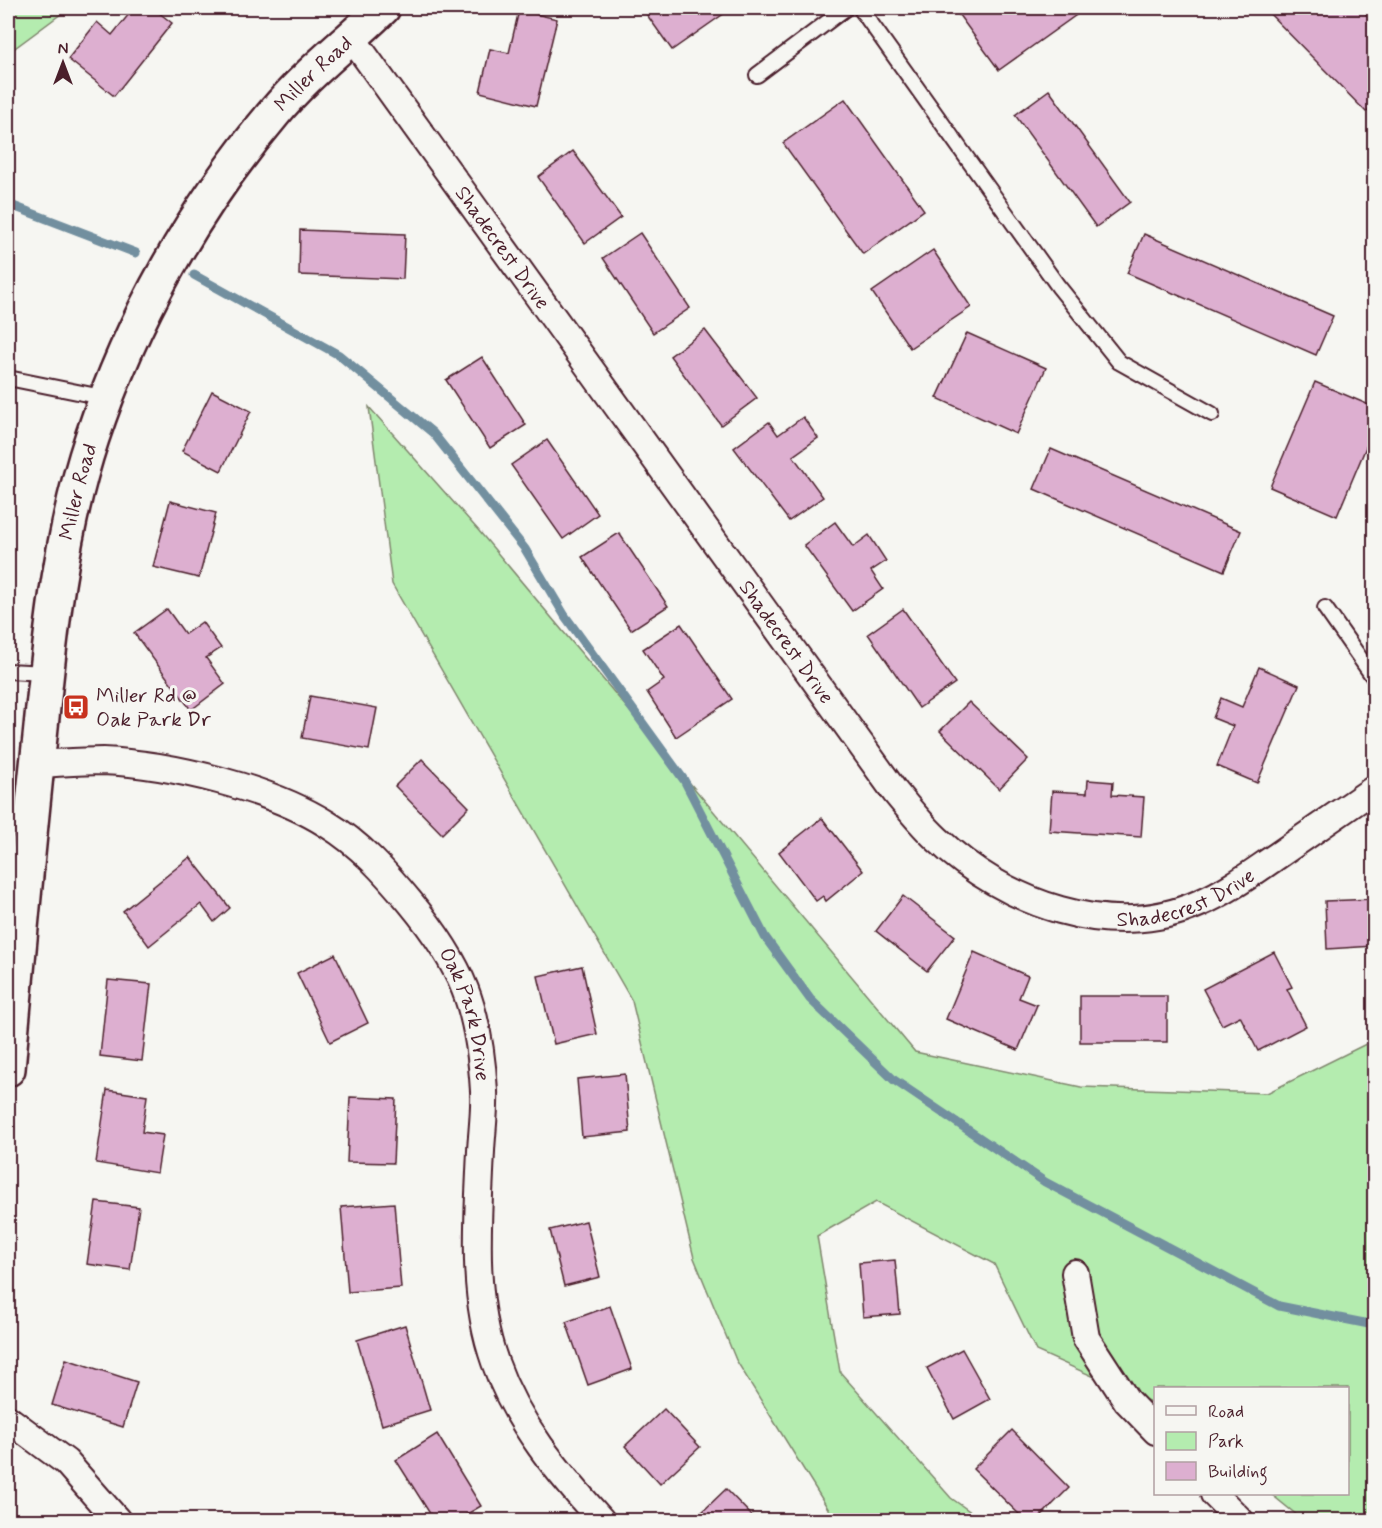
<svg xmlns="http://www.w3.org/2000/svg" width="1382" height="1528" viewBox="0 0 1382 1528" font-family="Mynerve,sans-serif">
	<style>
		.green { fill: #b4ecaf; stroke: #7f866d; stroke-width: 1.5 }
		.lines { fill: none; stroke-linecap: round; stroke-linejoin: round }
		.stream { stroke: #728f9f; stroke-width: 9 }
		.building { fill: #ddafd0; stroke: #4a1f2b; stroke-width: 1.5 }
		.lane-casing { stroke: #4a1f2b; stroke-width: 18 }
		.street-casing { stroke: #4a1f2b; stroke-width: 30 }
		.secondary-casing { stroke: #4a1f2b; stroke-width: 38 }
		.lane { stroke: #f6f6f2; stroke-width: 14 }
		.street { stroke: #f6f6f2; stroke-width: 26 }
		.secondary { stroke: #f6f6f2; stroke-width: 33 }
		.labels { text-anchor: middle; stroke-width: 6; stroke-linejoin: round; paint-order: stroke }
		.street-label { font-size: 21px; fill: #4a1f2b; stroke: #f6f6f2 }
		.poi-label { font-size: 21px; fill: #4a1f2b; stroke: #f6f6f2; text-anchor: start }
	</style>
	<rect width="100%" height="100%" fill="#f6f6f2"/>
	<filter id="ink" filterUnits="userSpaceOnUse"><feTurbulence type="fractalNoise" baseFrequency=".0167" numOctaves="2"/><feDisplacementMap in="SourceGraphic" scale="12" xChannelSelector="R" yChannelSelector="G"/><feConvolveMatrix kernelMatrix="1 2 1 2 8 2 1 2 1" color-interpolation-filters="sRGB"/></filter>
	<g filter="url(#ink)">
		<g class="green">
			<path d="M8,8H69L8,53Z"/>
			<path d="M369,407L479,531L915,1052L1081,1087L1267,1093L1374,1040V1520H1303L1271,1494H1348V1388H1156L1155,1404L1036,1351L994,1264L876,1202L817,1236L840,1372L951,1498L982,1520H835L736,1360L694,1258L632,1001L392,584Z"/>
		</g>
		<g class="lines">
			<g class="stream">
				<path d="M8,204L136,253"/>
				<path d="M194,275L339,355L433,433L525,549L565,616L684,780L765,937L810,999L894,1080L1045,1182L1279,1306L1374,1325"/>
			</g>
		</g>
		<g class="building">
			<path d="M134,8H153L172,23L114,96L68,59L97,22L112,35Z"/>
			<path d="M642,8H732L672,50Z"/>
			<path d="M961,8H1086L999,70L956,11Z"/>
			<path d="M1264,8H1360L1374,22V104L1366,112Z"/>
			<path d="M519,10L557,19L536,106L480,92L490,49L509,53Z"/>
			<path d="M1049,90L1130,202L1096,227L1015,115Z"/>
			<path d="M845,99L924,210L863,254L783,143Z"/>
			<path d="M573,151L621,217L585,243L538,177Z"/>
			<path d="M300,230L405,234L403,279L299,275Z"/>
			<path d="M640,233L690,308L653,333L603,258Z"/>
			<path d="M1144,234L1333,316L1316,355L1127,273Z"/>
			<path d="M933,250L971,307L910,348L872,292Z"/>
			<path d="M705,330L757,398L721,425L670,356Z"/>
			<path d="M967,333L1046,368L1016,434L937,398Z"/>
			<path d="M482,357L526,425L490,448L446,380Z"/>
			<path d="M1315,382L1374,407V428L1337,516L1270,487Z"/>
			<path d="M212,391L251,411L221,471L182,451Z"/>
			<path d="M803,417L818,438L793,456L823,497L789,521L734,448L769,422L778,435Z"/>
			<path d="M547,440L598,514L563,539L511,465Z"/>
			<path d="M1051,449L1241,531L1224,571L1034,489Z"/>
			<path d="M170,501L216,513L199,578L153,567Z"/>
			<path d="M835,522L853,547L869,535L886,561L871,571L883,589L852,611L804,545Z"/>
			<path d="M619,533L668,606L631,630L582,557Z"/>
			<path d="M167,609L185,634L202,622L221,648L206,658L225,684L191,710L134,633Z"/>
			<path d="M903,609L955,683L919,708L868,634Z"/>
			<path d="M681,624L732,699L676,737L647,692L664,680L643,649Z"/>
			<path d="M1259,667L1299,685L1257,783L1217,766L1233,726L1213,718L1221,698L1242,707Z"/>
			<path d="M310,696L377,708L369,750L302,738Z"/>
			<path d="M969,702L1028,759L999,789L940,731Z"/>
			<path d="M422,759L469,807L442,834L395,786Z"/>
			<path d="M1088,780L1113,782L1112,795L1144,797L1141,837L1049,831L1052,791L1087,793Z"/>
			<path d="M822,818L863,871L826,901L823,896L816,901L779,852Z"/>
			<path d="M190,857L230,908L214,922L201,904L149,946L123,911Z"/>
			<path d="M903,896L955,936L927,971L876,931Z"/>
			<path d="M1374,899V946L1327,949L1325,901Z"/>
			<path d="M974,952L1028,976L1019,998L1037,1005L1018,1050L946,1019Z"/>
			<path d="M1274,952L1292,987L1287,989L1306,1026L1258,1051L1240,1016L1222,1025L1203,989Z"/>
			<path d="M335,954L368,1023L330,1042L297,973Z"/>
			<path d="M582,966L597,1034L554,1044L538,976Z"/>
			<path d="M108,980L151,984L142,1061L100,1056Z"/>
			<rect x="1080" y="996" width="87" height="46"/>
			<path d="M625,1074L630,1132L582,1137L577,1079Z"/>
			<path d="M107,1090L147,1096L142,1132L163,1135L157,1173L96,1163Z"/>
			<path d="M350,1097L396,1099L393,1163L347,1162Z"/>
			<path d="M96,1202L139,1207L130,1270L87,1264Z"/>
			<path d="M394,1203L401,1288L348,1292L341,1207Z"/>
			<path d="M586,1221L600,1277L564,1286L550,1230Z"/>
			<path d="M895,1260L900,1314L863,1317L859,1263Z"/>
			<path d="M610,1306L632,1369L588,1385L566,1322Z"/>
			<path d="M405,1325L430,1410L382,1425L357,1340Z"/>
			<path d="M962,1349L990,1399L954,1419L927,1368Z"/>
			<path d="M66,1359L137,1382L123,1427L52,1405Z"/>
			<path d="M664,1409L700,1447L660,1484L625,1446Z"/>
			<path d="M1012,1430L1069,1488L1037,1520H1025L973,1469Z"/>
			<path d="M437,1434L481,1506L457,1520H434L396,1460Z"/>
			<path d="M726,1489L756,1520H702L698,1516Z"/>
		</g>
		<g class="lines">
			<defs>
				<g id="lane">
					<path d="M860,8L1058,286L1119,362L1212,414"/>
					<path d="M757,75L846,8"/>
					<path d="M8,378L107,398"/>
					<path d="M1325,608L1374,678"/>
					<path d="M8,671L46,673"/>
				</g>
				<g id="street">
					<path id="s1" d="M352,38L895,792C908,808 922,825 937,839C1004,903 1111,943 1200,903C1228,891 1252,873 1277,856C1310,833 1342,811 1374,789"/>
					<path id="s2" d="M37,764C59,763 81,761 103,761C170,764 270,788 327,824C360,844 386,873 410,902C463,966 479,1008 484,1091C485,1111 482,1131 481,1151C478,1221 471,1295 495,1362C517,1424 558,1472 601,1520"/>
					<path d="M1075,1273L1086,1338L1127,1401L1156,1431"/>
					<path d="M8,1419L66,1462L117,1520"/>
					<path d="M1214,1494L1240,1520"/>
				</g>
				<g id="secondary">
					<path id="s3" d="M8,1069C18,959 28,848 40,737C50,637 60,534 92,438C131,320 194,208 274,113C306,74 347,43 383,8"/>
				</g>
			</defs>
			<use href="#lane" class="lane-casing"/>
			<use href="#street" class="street-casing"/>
			<use href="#secondary" class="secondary-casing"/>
			<use href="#lane" class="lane"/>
			<use href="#street" class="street"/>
			<use href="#secondary" class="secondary"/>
		</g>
	</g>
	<defs>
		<symbol id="bus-square" viewBox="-11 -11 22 22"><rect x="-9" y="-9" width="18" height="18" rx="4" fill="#c8321e" stroke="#f6f6f2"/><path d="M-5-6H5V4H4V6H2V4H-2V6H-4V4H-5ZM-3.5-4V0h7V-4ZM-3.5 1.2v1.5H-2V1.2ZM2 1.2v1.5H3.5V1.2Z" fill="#fff"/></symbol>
	</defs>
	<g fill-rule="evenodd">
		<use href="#bus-square" x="61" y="692" width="30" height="30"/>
	</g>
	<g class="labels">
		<g class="street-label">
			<text dy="7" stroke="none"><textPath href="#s3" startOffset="1068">Miller Road</textPath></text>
			<text dy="7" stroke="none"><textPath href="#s1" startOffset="258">Shadecrest Drive</textPath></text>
			<text dy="7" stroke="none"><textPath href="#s3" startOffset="582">Miller Road</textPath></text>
			<text dy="7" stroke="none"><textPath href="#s1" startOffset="744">Shadecrest Drive</textPath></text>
			<text dy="7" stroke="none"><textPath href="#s1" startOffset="1266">Shadecrest Drive</textPath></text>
			<text dy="7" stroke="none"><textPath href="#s2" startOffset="543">Oak Park Drive</textPath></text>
		</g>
		<g class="poi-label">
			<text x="96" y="702">Miller Rd @<tspan x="96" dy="24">Oak Park Dr</tspan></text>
		</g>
	</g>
	<rect width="1382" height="1528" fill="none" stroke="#f6f6f2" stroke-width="30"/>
	<rect x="15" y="15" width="1352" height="1498" fill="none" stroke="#4a1f2b" stroke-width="2" filter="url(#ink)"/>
	<rect x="1154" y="1387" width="195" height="108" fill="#f6f6f2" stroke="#b1a0a2" stroke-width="1.5"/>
	<rect x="1166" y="1406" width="30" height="9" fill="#f6f6f2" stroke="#b1a0a2" stroke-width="1.5"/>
	<text x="1208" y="1417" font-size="18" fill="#4a1f2b">Road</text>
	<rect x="1166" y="1432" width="30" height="18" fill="#b4ecaf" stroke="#b1a0a2" stroke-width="1.5"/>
	<text x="1208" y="1447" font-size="18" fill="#4a1f2b">Park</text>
	<rect x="1166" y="1462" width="30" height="18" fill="#ddafd0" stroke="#b1a0a2" stroke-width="1.5"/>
	<text x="1208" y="1477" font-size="18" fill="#4a1f2b">Building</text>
	<g transform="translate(63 63)" stroke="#f6f6f2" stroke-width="4.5" paint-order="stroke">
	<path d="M0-4.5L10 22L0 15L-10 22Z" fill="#4a1f2b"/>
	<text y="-9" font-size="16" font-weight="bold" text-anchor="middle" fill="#4a1f2b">N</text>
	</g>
</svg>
